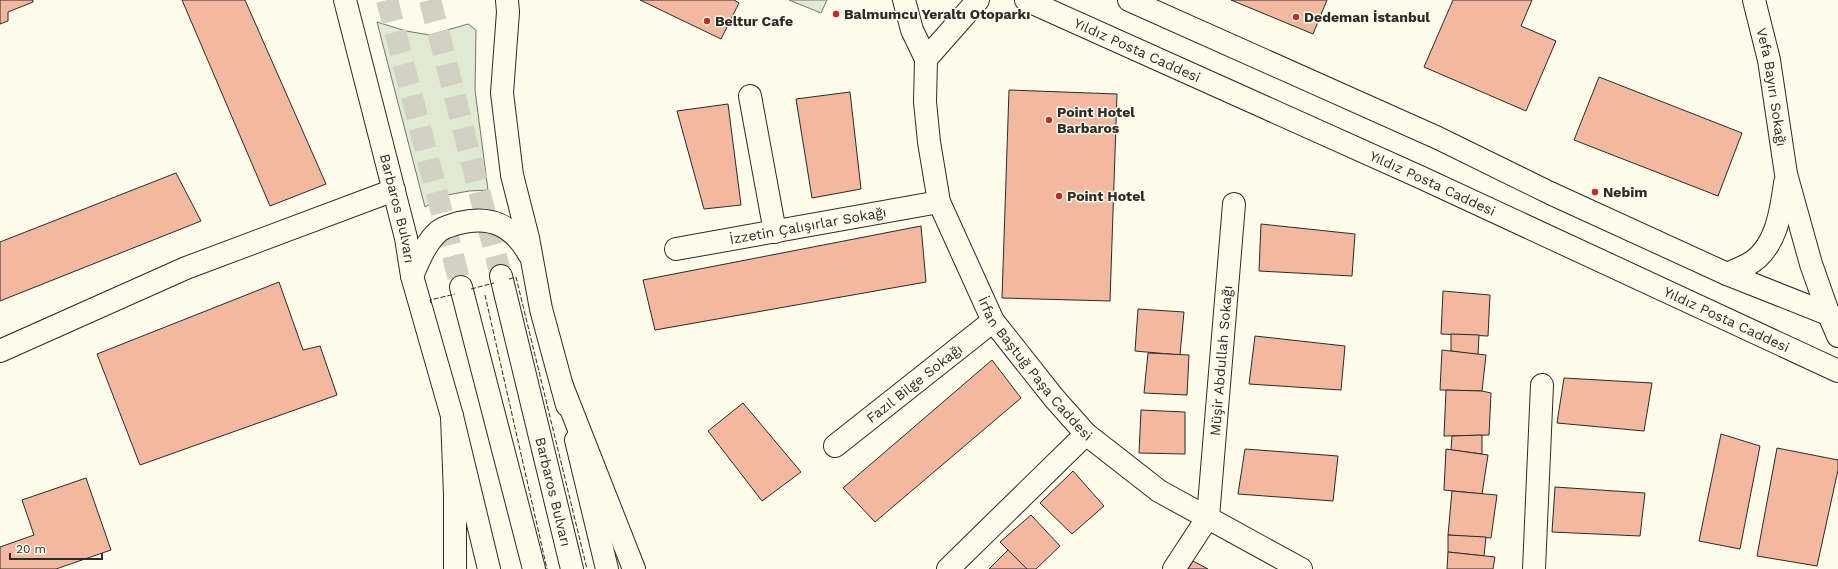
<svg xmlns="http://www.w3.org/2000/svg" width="1838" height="569" viewBox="0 0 1838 569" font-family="'Work Sans',sans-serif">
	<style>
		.green { fill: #deebd1; stroke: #74746e }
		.building { fill: #f2b8a0; stroke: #2b2b2b }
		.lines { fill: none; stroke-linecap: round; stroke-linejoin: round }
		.major-tunnel { stroke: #d3d1c4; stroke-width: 22; stroke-dasharray: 22 11; stroke-linecap: butt }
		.minor-casing { stroke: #2b2b2b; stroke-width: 24 }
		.major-casing { stroke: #2b2b2b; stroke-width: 24 }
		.highway-casing { stroke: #2b2b2b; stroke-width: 24 }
		.minor { stroke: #fdfbea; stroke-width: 22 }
		.major { stroke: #fdfbea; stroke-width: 22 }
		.highway { stroke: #fdfbea; stroke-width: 22 }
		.fence { stroke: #2b2b2b; stroke-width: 1; stroke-dasharray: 5 2; stroke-linecap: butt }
		.poi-dot { fill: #c62828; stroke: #fdfbea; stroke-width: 1.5 }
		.labels { text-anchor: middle; stroke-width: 3; stroke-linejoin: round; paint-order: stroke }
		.poi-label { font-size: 14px; font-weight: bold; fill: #2b2b2b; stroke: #fdfbea; text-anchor: start }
		.street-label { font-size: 14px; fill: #2b2b2b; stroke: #fdfbea }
	</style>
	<rect width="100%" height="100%" fill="#fdfbea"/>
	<g class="green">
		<path d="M789,0H827L821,13Z"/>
		<path d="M377,22L406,31L430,35L468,24L476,30L475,90L488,190L469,191L442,196L425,207Z"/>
	</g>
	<g class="building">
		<path d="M0,0H33V2L8,12V21L0,24Z"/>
		<path d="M182,0H245L326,184L270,206Z"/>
		<path d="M640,0H734L739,3L721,39Z"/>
		<path d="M1231,0H1327L1313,34Z"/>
		<path d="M1453,0H1532L1521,26L1556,41L1526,111L1424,67Z"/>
		<path d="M1599,77L1742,133L1718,196L1574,140Z"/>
		<path d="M1009,90L1117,94L1110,301L1002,298Z"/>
		<path d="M850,92L861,189L812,198L796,99Z"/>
		<path d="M728,104L741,205L704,209L677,111Z"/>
		<path d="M176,173L201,221L0,301V242Z"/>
		<path d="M1261,224L1355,234L1352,276L1259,271Z"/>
		<path d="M921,226L926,282L655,330L643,280Z"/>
		<path d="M279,282L303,350L320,346L337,395L140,465L97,354Z"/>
		<path d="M1443,291L1490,295L1488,336L1441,334Z"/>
		<path d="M1138,309L1184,312L1180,355L1135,351Z"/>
		<path d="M1451,334L1479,335L1478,355L1451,351Z"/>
		<path d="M1255,336L1345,346L1341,390L1249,384Z"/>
		<path d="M1442,350L1486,355L1482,391L1440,390Z"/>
		<path d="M1148,353L1189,355L1187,395L1144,393Z"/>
		<path d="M992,360L1021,398L875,522L843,488Z"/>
		<path d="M1564,378L1652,383L1644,431L1557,423Z"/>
		<path d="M1446,390L1482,391L1491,393L1489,435L1444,436Z"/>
		<path d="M743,403L801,472L762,501L708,431Z"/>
		<path d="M1141,410L1185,412V454L1139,453Z"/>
		<path d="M1721,434L1760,446L1740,549L1699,541Z"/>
		<path d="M1482,435V454L1451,450L1452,436Z"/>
		<path d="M1777,448L1838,460V470L1817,566L1757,556Z"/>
		<path d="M1245,449L1338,456L1333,501L1238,494Z"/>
		<path d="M1446,449L1488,455L1482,494L1444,490Z"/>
		<path d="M1073,471L1104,506L1072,534L1040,503Z"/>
		<path d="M86,478L111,550L56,569H0V547L34,535L22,500Z"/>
		<path d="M1555,487L1645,493L1640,536L1552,532Z"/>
		<path d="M1452,491L1497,495L1491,538L1448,535Z"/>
		<path d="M1031,515L1060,546L1036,569H1027L1000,542Z"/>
		<path d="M1448,535L1486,537L1484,556L1448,552Z"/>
		<path d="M1008,550L1027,569H989Z"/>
		<path d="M1448,552L1495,557L1493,569H1447Z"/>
		<path d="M1193,561L1208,569H1188Z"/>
	</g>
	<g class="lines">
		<g class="major-tunnel">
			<path d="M387,0L461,287"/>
			<path d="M430,0L501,276"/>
		</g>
		<defs>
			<g id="minor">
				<path id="s1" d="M904,0L912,30L926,59L925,102L929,142L939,202L993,321L1054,398L1086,434L1159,491L1301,569"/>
				<path id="s2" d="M1754,0L1769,60L1786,174L1811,264L1829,315"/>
				<path d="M926,59L978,0"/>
				<path d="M750,96L775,232"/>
				<path id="s3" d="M676,249L939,202"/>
				<path d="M1727,274C1734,271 1741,268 1747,265C1776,250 1781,212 1785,183"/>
				<path d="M0,351L186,268L394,190"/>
				<path id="s4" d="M835,446L993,321"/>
				<path d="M948,569L1086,434"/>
				<path id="s5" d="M1174,569L1208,517L1234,204"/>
				<path d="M1534,569L1542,385"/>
			</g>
			<g id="major">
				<path id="s6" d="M345,0L406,238L412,276L452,416L489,569"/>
				<path d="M507,0L508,12L502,93L512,175L528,238L541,309L567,405"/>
				<path id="s7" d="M1026,0L1420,177L1838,371"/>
				<path d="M1129,0L1438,138L1550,193L1727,274L1838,318"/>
				<path d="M412,276C419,260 426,242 439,231C444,227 453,225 459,223C492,215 513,226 529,254"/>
				<path id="s8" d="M501,276L572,569"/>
				<path d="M461,287L534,569"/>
				<path d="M1829,315L1838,336"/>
				<path d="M576,440L607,569"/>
			</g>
			<g id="highway">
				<path d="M562,386L634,569"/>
				<path d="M452,416L455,495V569"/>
			</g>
		</defs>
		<use href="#minor" class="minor-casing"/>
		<use href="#major" class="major-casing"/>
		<use href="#highway" class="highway-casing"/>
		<use href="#minor" class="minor"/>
		<use href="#major" class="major"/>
		<use href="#highway" class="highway"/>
		<g class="fence">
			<path d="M509,279L516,277L587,569"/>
			<path d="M471,289L494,283"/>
			<path d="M485,295L547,569"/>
			<path d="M431,303L430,300L455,294"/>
		</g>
	</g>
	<g class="poi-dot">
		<circle cx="836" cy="14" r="4"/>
		<circle cx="1296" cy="17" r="4"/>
		<circle cx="707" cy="21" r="4"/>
		<circle cx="1049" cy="120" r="4"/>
		<circle cx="1595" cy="192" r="4"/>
		<circle cx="1059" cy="196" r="4"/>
	</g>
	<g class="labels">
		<g class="poi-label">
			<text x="844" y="19">Balmumcu Yeraltı Otoparkı</text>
			<text x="1304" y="22">Dedeman İstanbul</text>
			<text x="715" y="26">Beltur Cafe</text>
			<text x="1057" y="117">Point Hotel<tspan x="1057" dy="16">Barbaros</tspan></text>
			<text x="1603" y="197">Nebim</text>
			<text x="1067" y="201">Point Hotel</text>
		</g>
		<g class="street-label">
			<text dy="5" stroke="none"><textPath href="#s7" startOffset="122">Yıldız Posta Caddesi</textPath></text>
			<text dy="5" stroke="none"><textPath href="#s2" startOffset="89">Vefa Bayırı Sokağı</textPath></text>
			<text dy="5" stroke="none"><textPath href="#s7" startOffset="446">Yıldız Posta Caddesi</textPath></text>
			<text dy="5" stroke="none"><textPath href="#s6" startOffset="215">Barbaros Bulvarı</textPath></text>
			<text dy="5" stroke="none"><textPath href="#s3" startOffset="134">İzzetin Çalışırlar Sokağı</textPath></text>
			<text dy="5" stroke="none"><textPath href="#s7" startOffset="770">Yıldız Posta Caddesi</textPath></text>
			<text dy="5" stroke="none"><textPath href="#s5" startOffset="219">Müşir Abdullah Sokağı</textPath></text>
			<text dy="5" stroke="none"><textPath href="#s1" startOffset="401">İrfan Baştuğ Paşa Caddesi</textPath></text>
			<text dy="5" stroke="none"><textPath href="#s4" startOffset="101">Fazıl Bilge Sokağı</textPath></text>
			<text dy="5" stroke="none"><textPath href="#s8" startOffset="222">Barbaros Bulvarı</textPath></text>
		</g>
	</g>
	<path d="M10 553v6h92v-6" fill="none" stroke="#2b2b2b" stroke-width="2"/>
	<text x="16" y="553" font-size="12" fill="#2b2b2b" stroke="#fdfbea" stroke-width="3" paint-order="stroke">20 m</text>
</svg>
